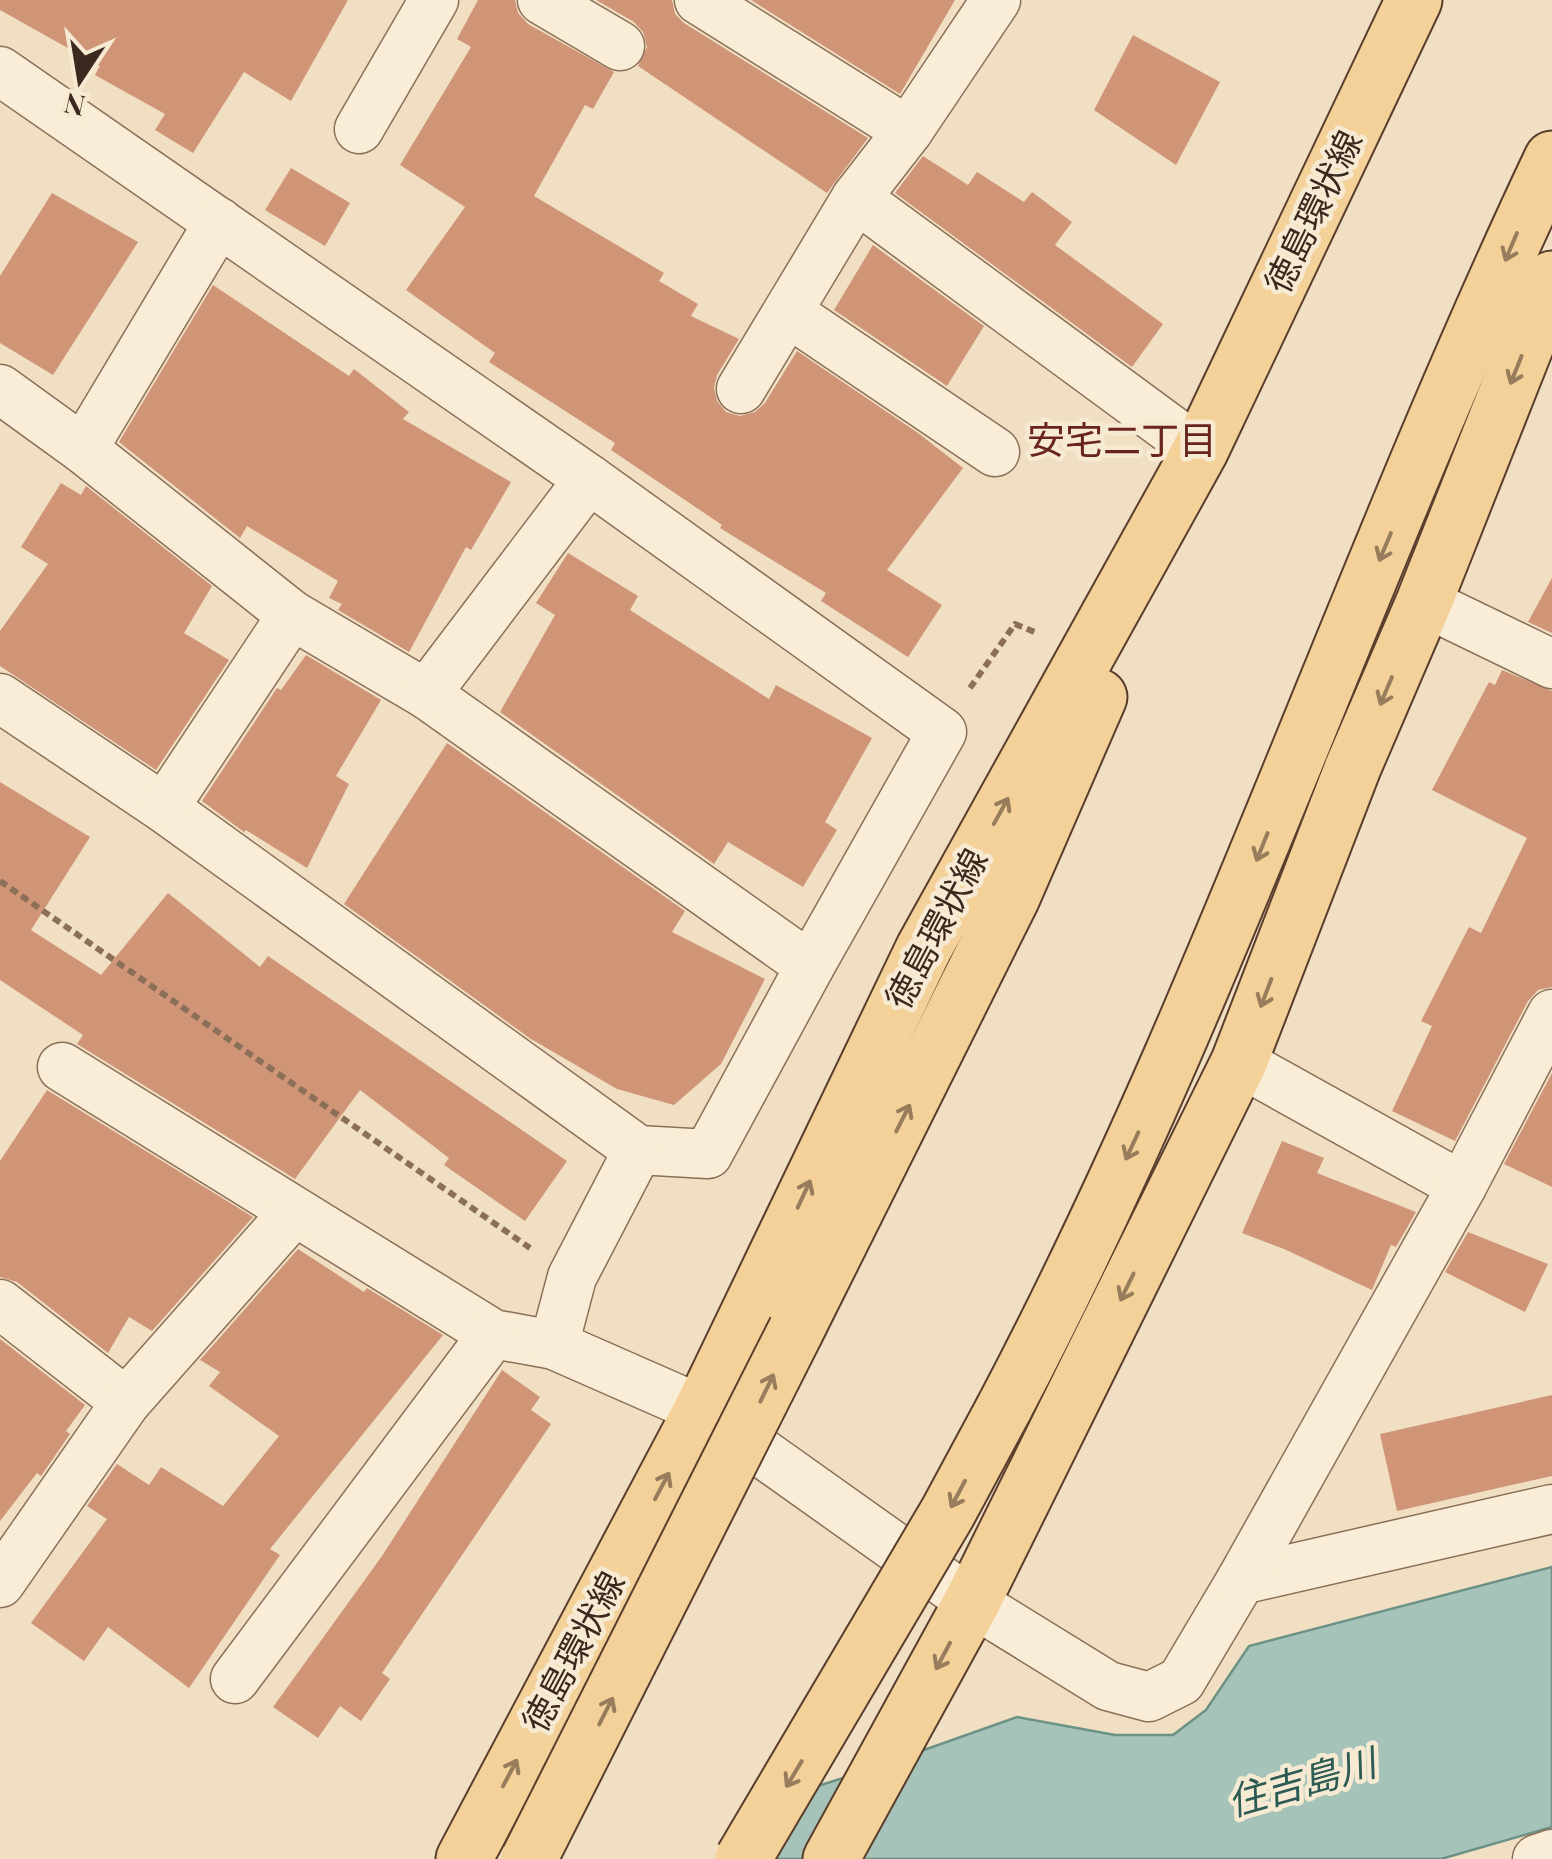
<svg xmlns="http://www.w3.org/2000/svg" width="1552" height="1859" viewBox="0 0 1552 1859" font-family="'Playfair Display','Noto Sans JP',serif">
	<style>
		.water { fill: #a5c3b8; stroke: #6c9185; stroke-width: 2.5 }
		.pier { fill: #f0dfc3 }
		.building { fill: #d09577 }
		.lines { fill: none; stroke-linecap: round; stroke-linejoin: round }
		.street-casing { stroke: #8b6f59; stroke-width: 51 }
		.primary-casing { stroke: #593e2d; stroke-width: 59 }
		.path { stroke: #8b6f59; stroke-width: 6; stroke-dasharray: 8 5; stroke-linecap: butt }
		.street { stroke: #faedd7; stroke-width: 48 }
		.primary { stroke: #f4d199; stroke-width: 55 }
		.primary-bridge-casing { stroke: #593e2d; stroke-width: 59; stroke-linecap: butt }
		.primary-bridge { stroke: #f4d199; stroke-width: 55 }
		.oneway { stroke: #977d5c }
		.labels { text-anchor: middle; stroke-width: 9; stroke-linejoin: round; paint-order: stroke }
		.street-label { font-size: 35px; fill: #3a291e; stroke: #f7ead3 }
		.neighbourhood-label { font-size: 38px; fill: #69251b; stroke: #f7ead3 }
		.water-label { font-size: 38px; font-style: italic; fill: #2c5b54; stroke: #f7ead3 }
	</style>
	<rect width="100%" height="100%" fill="#f0dfc3"/>
	<path class="water" d="M1552,1567V1827L1441,1859H584L856,1774L1017,1717L1115,1735H1173L1206,1710L1249,1646Z"/>
	<path class="pier" d="M788,1790L756,1859H579L583,1854Z"/>
	<g class="building">
		<path d="M0,0H348L291,101L244,72L193,153L155,130L165,114L95,75L100,66L0,10Z"/>
		<path d="M478,0H515L518,13L528,24L614,72L593,109L585,105L534,196L664,273L659,281L698,304L691,316L739,339L717,375L714,388L717,401L726,412L740,416L755,412L765,403L797,351L918,433L963,468L887,570L942,605L908,657L821,601L826,593L720,528L722,525L611,450L615,443L489,362L495,353L406,290L465,207L400,165L471,47L457,39Z"/>
		<path d="M596,0H672L675,14L684,23L868,138L827,193L638,66L647,47L643,32L634,22Z"/>
		<path d="M751,0H955L900,94Z"/>
		<path d="M1133,35L1220,82L1176,165L1094,110Z"/>
		<path d="M923,156L968,185L977,172L1024,202L1032,192L1072,222L1055,245L1163,324L1132,367L895,193Z"/>
		<path d="M291,168L350,203L325,246L265,210Z"/>
		<path d="M52,193L138,242L53,375L0,343V276Z"/>
		<path d="M873,245L984,326L947,386L834,310Z"/>
		<path d="M213,285L349,376L354,369L409,412L403,419L511,482L471,550L466,547L409,652L338,610L342,604L329,598L338,581L247,526L240,538L119,442Z"/>
		<path d="M61,483L81,495L86,486L212,586L184,633L229,660L156,770L0,666V631L48,564L21,547Z"/>
		<path d="M568,553L638,596L630,610L769,699L776,685L872,738L825,822L837,830L803,887L728,842L714,864L500,712L555,615L536,603Z"/>
		<path d="M1552,578V633L1528,622Z"/>
		<path d="M306,655L381,700L336,776L349,784L307,868L246,830L244,832L202,801L277,688L281,690Z"/>
		<path d="M1502,670L1552,691V987L1538,990L1528,1001L1455,1141L1392,1111L1432,1026L1421,1021L1469,927L1481,933L1527,838L1432,790L1489,682L1495,685Z"/>
		<path d="M447,743L685,911L672,932L765,979L721,1064L674,1105L617,1089L531,1039L344,904Z"/>
		<path d="M0,782L90,837L31,930L101,975L168,893L260,967L268,956L567,1161L525,1221L444,1165L449,1158L360,1090L295,1179L77,1044L83,1035L0,980Z"/>
		<path d="M1552,1073V1187L1504,1164Z"/>
		<path d="M47,1090L253,1217L152,1331L129,1317L108,1353L17,1282L0,1277V1161Z"/>
		<path d="M1282,1141L1324,1158L1317,1173L1416,1212L1396,1247L1391,1245L1372,1290L1284,1249L1242,1233Z"/>
		<path d="M1468,1232L1548,1264L1525,1312L1445,1272Z"/>
		<path d="M298,1249L364,1292L367,1288L443,1335L270,1549L280,1555L189,1688L108,1627L84,1661L31,1623L107,1519L87,1506L117,1464L149,1485L161,1467L223,1506L279,1436L209,1386L220,1372L200,1360Z"/>
		<path d="M0,1339L85,1405L66,1431L70,1434L41,1476L37,1473L0,1521Z"/>
		<path d="M502,1370L540,1397L531,1410L551,1424L382,1673L390,1679L361,1721L340,1706L318,1738L273,1707L382,1556Z"/>
		<path d="M1552,1395V1476L1397,1511L1380,1434Z"/>
	</g>
	<g class="lines">
		<defs>
			<g id="street">
				<path d="M542,0L620,46"/>
				<path d="M699,0L908,131"/>
				<path d="M0,71L589,479L942,732L810,966L708,1154L638,1150L164,808L0,698"/>
				<path d="M359,129L434,0"/>
				<path d="M856,198L1200,451"/>
				<path d="M789,313L995,452"/>
				<path d="M0,389L83,449L292,615L426,694L810,966"/>
				<path d="M741,389L856,198L908,131L996,0"/>
				<path d="M83,449L219,222"/>
				<path d="M1424,602L1552,664"/>
				<path d="M426,694L589,479"/>
				<path d="M164,808L292,615"/>
				<path d="M1239,1062L1462,1186"/>
				<path d="M62,1067L493,1334L554,1345"/>
				<path d="M638,1150L572,1277L554,1345L702,1410L972,1602L1108,1686L1149,1697L1181,1681L1241,1580L1552,1509"/>
				<path d="M0,1304L126,1402"/>
				<path d="M1241,1580L1462,1186L1552,1014"/>
				<path d="M0,1583L126,1402L294,1212"/>
				<path d="M235,1679L493,1334"/>
				<path d="M1537,1859L1552,1854"/>
			</g>
			<g id="primary">
				<path d="M796,1330L1012,897L1099,697"/>
				<path d="M1004,1408C1217,1005 1357,570 1552,159"/>
				<path d="M464,1859L702,1410L924,948L1200,451L1414,0"/>
				<path d="M831,1859L972,1602L1239,1062L1353,767L1424,602L1552,279"/>
			</g>
		</defs>
		<use href="#street" class="street-casing"/>
		<use href="#primary" class="primary-casing"/>
		<g class="path">
			<path d="M970,688L1015,624L1037,633"/>
			<path d="M0,881L530,1248"/>
		</g>
		<use href="#street" class="street"/>
		<use href="#primary" class="primary"/>
		<defs>
			<g id="primary-bridge">
				<path d="M529,1859L796,1330"/>
				<path d="M743,1859L948,1512L1004,1408"/>
			</g>
		</defs>
		<use href="#primary-bridge" class="primary-bridge-casing"/>
		<use href="#primary-bridge" class="primary-bridge"/>
	</g>
	<defs><path id="oneway-shaft" d="M-6 0H5M1.5-3L5.5 0L1.5 3" fill="none" stroke-width="1.6" stroke-linecap="round" stroke-linejoin="round" transform="scale(2.5)"/></defs>
	<g class="oneway">
		<use href="#oneway-shaft" transform="translate(1511 247) rotate(113)"/>
		<use href="#oneway-shaft" transform="translate(1516 370) rotate(112)"/>
		<use href="#oneway-shaft" transform="translate(1385 547) rotate(113)"/>
		<use href="#oneway-shaft" transform="translate(1386 691) rotate(113)"/>
		<use href="#oneway-shaft" transform="translate(1001 811) rotate(-61)"/>
		<use href="#oneway-shaft" transform="translate(1262 847) rotate(112)"/>
		<use href="#oneway-shaft" transform="translate(1266 993) rotate(111)"/>
		<use href="#oneway-shaft" transform="translate(903 1118) rotate(-63)"/>
		<use href="#oneway-shaft" transform="translate(1132 1146) rotate(115)"/>
		<use href="#oneway-shaft" transform="translate(804 1194) rotate(-65)"/>
		<use href="#oneway-shaft" transform="translate(1127 1287) rotate(116)"/>
		<use href="#oneway-shaft" transform="translate(767 1388) rotate(-64)"/>
		<use href="#oneway-shaft" transform="translate(662 1486) rotate(-62)"/>
		<use href="#oneway-shaft" transform="translate(958 1494) rotate(118)"/>
		<use href="#oneway-shaft" transform="translate(943 1656) rotate(118)"/>
		<use href="#oneway-shaft" transform="translate(606 1711) rotate(-63)"/>
		<use href="#oneway-shaft" transform="translate(510 1773) rotate(-62)"/>
		<use href="#oneway-shaft" transform="translate(794 1774) rotate(121)"/>
	</g>
	<g class="labels">
		<g class="street-label">
			<text transform="translate(1314 212) rotate(-64)" y="12">徳島環状線</text>
			<text transform="translate(937 929) rotate(-62)" y="12">徳島環状線</text>
			<text transform="translate(574 1652) rotate(-62)" y="12">徳島環状線</text>
		</g>
		<g class="neighbourhood-label">
			<text x="1122" y="454">安宅二丁目</text>
		</g>
		<g class="water-label">
			<text transform="translate(1302 1783) rotate(-16)" y="13">住吉島川</text>
		</g>
	</g>
	<g transform="translate(80 80) rotate(192)" stroke="#f7ead3" stroke-width="8" paint-order="stroke">
	<path d="M0-8L18 38L0 25L-18 38Z" fill="#3a291e"/>
	<text y="-15" font-size="28" font-weight="bold" text-anchor="middle" fill="#3a291e">N</text>
	</g>
</svg>
